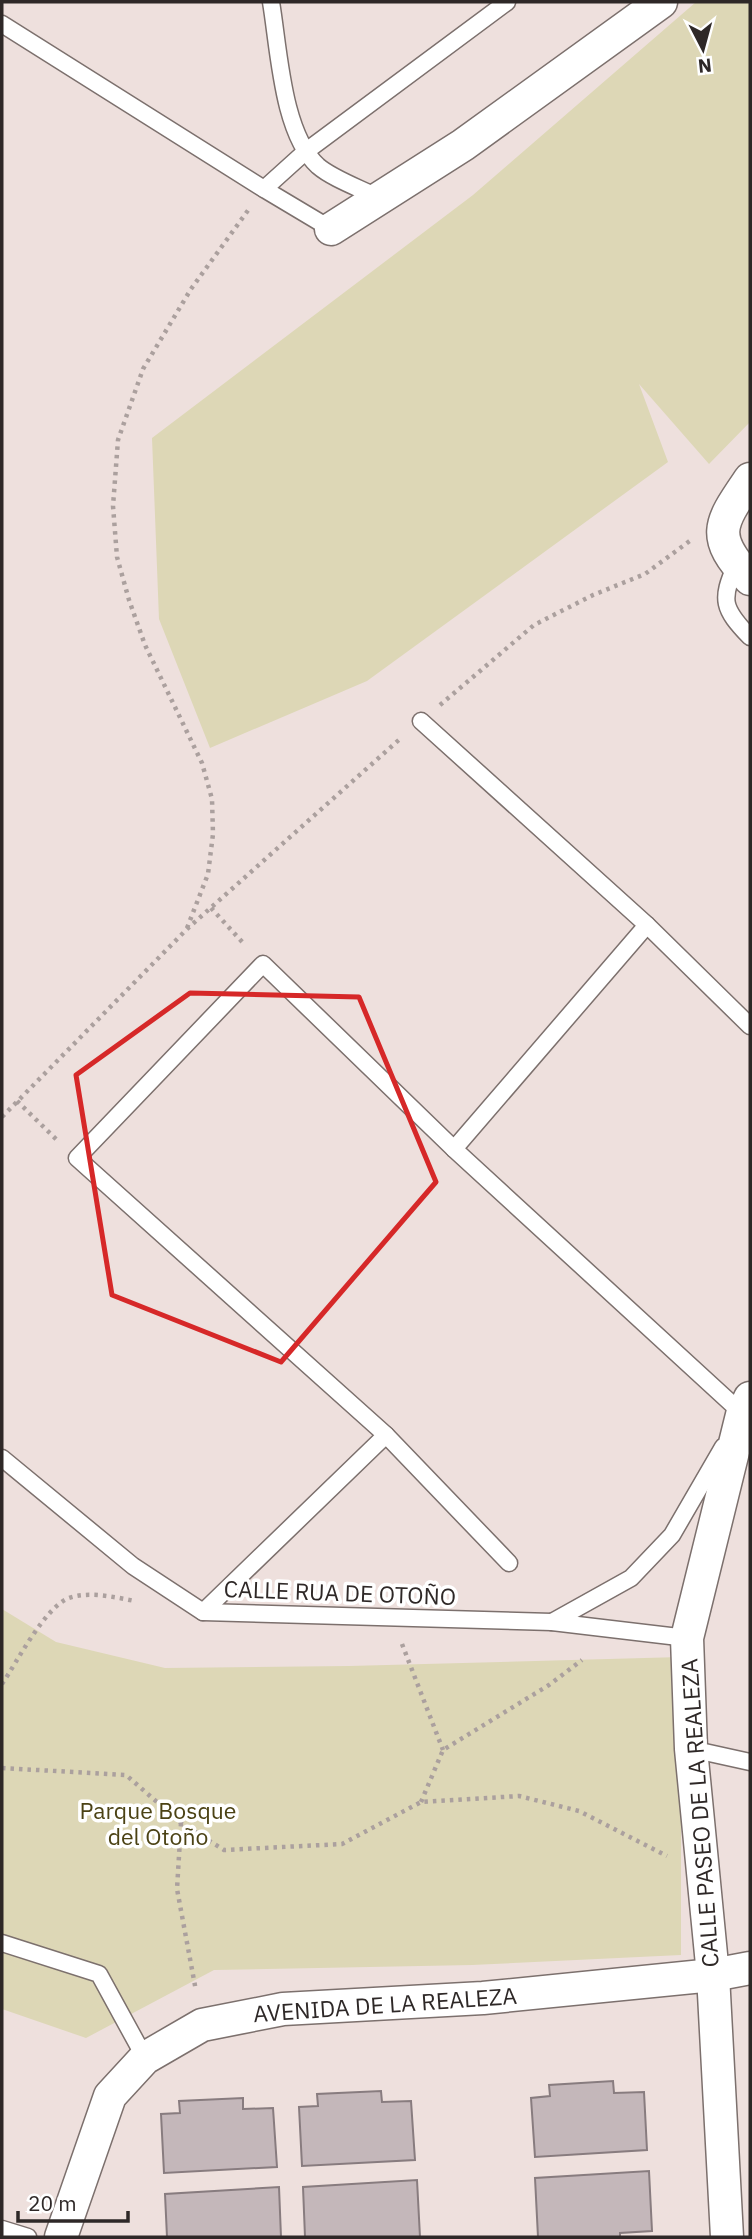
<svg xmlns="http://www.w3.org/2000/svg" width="752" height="2239" viewBox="0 0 752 2239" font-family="'IBM Plex Sans',sans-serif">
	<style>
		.green { fill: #ddd7b6 }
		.building { fill: #c4b7ba; stroke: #887c7f; stroke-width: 2 }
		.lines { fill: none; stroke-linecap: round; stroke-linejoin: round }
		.lane-casing { stroke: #7c706d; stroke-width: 19 }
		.street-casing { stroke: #7c706d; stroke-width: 35 }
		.path { stroke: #aba09e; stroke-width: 4.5; stroke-dasharray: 3.5 5; stroke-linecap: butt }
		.lane { stroke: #fff; stroke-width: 16 }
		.street { stroke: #fff; stroke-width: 32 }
		.marked { fill: none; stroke: #d62828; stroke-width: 5; stroke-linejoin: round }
		.labels { text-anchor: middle; stroke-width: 7; stroke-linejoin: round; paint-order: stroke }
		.street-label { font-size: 23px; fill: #2e2827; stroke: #fff }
		.park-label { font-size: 23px; fill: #4b4214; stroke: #fff }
	</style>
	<rect width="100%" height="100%" fill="#eee0dd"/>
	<g class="green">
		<path d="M696,2H750V422L709,464L639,384L668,462L367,681L210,748L159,619L152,438L473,195Z"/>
		<path d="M2,1609L56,1642L165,1668L349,1666L681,1657V1955L472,1965L214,1970L86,2038L2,2009Z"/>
	</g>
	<g class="building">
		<path d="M613,2081L614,2093L644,2092L647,2150L535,2157L531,2098L550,2096L549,2085Z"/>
		<path d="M381,2091L382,2102L411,2101L415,2160L302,2166L299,2107L318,2106L317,2094Z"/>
		<path d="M243,2098V2109L273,2108L277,2167L164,2173L161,2114L180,2113L179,2101Z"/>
		<path d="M649,2171L652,2231L620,2233V2237H538L535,2178Z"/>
		<path d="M417,2180L420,2237H305L303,2187Z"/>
		<path d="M279,2187L281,2237H167L165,2194Z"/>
	</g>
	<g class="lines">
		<defs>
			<g id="lane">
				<path d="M271,2C279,49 282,133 318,166C333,179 362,189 381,199"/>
				<path d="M2,24L264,189L331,229"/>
				<path d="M264,189L305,152L507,2"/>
				<path d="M736,565C720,600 723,609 750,637"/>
				<path d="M421,721L647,925L750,1026"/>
				<path d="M454,1149L647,925"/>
				<path d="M2,1458L133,1566L203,1612L552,1622L687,1638"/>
				<path d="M509,1563L386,1435L77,1158L263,964L454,1149L745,1416"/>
				<path d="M203,1612L386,1435"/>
				<path d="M552,1622L631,1578L672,1535L723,1447"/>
				<path d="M691,1749L750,1762"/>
				<path d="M2,1943L99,1974L145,2058"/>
				<path d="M2,2229L28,2237"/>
			</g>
			<g id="street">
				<path d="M331,229L463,145L661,2"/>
				<path d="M750,479C720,523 709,536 750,579"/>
				<path d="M61,2237L110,2096L145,2058L202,2025L283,2009L483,1998L713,1975L750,1968"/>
				<path d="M727,2237L713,1975L691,1749L687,1638L742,1415L750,1398"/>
			</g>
		</defs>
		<use href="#lane" class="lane-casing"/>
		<use href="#street" class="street-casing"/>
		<g class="path">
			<path d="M440,705L534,625L593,595L645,574L691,540"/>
			<path d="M211,908L245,945"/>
			<path d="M187,928L208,874L213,834L212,799L202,763L145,645L129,600L117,557L113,506L118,440L143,369L191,289L249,209"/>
			<path d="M17,1101L58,1141"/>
			<path d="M2,1117L187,929L401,738"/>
			<path d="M402,1644L443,1750"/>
			<path d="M2,1684C17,1662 45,1607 69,1598C89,1591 114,1597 135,1601"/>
			<path d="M2,1768L126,1775L181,1823L224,1850L342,1844L421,1802L519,1796L579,1811L667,1856"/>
			<path d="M421,1802L443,1750L549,1685L582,1660"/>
			<path d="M181,1823L177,1889L196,1991"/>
		</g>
		<use href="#lane" class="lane"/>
		<use href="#street" class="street"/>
	</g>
	<path class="marked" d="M190,993L359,997L436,1182L281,1362L112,1295L76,1075Z"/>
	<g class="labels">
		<g class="street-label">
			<text transform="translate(340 1593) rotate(2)" y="8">CALLE RUA DE OTOÑO</text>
			<text transform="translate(700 1813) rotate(-94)" y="8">CALLE PASEO DE LA REALEZA</text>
			<text transform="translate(385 2005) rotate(-4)" y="8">AVENIDA DE LA REALEZA</text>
		</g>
		<g class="park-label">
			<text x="158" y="1819">Parque Bosque<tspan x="158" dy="26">del Otoño</tspan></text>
		</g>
	</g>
	<rect width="752" height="2239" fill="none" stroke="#2e2827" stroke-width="7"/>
	<g transform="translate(703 49) rotate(174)" stroke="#ffffff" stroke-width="5" paint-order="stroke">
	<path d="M0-5L12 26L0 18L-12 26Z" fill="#2e2827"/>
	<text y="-10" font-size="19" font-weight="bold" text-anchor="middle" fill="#2e2827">N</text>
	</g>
	<path d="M18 2211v10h110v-10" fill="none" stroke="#2e2827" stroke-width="3.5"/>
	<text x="28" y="2211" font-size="21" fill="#2e2827" stroke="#ffffff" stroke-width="5" paint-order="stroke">20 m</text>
</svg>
